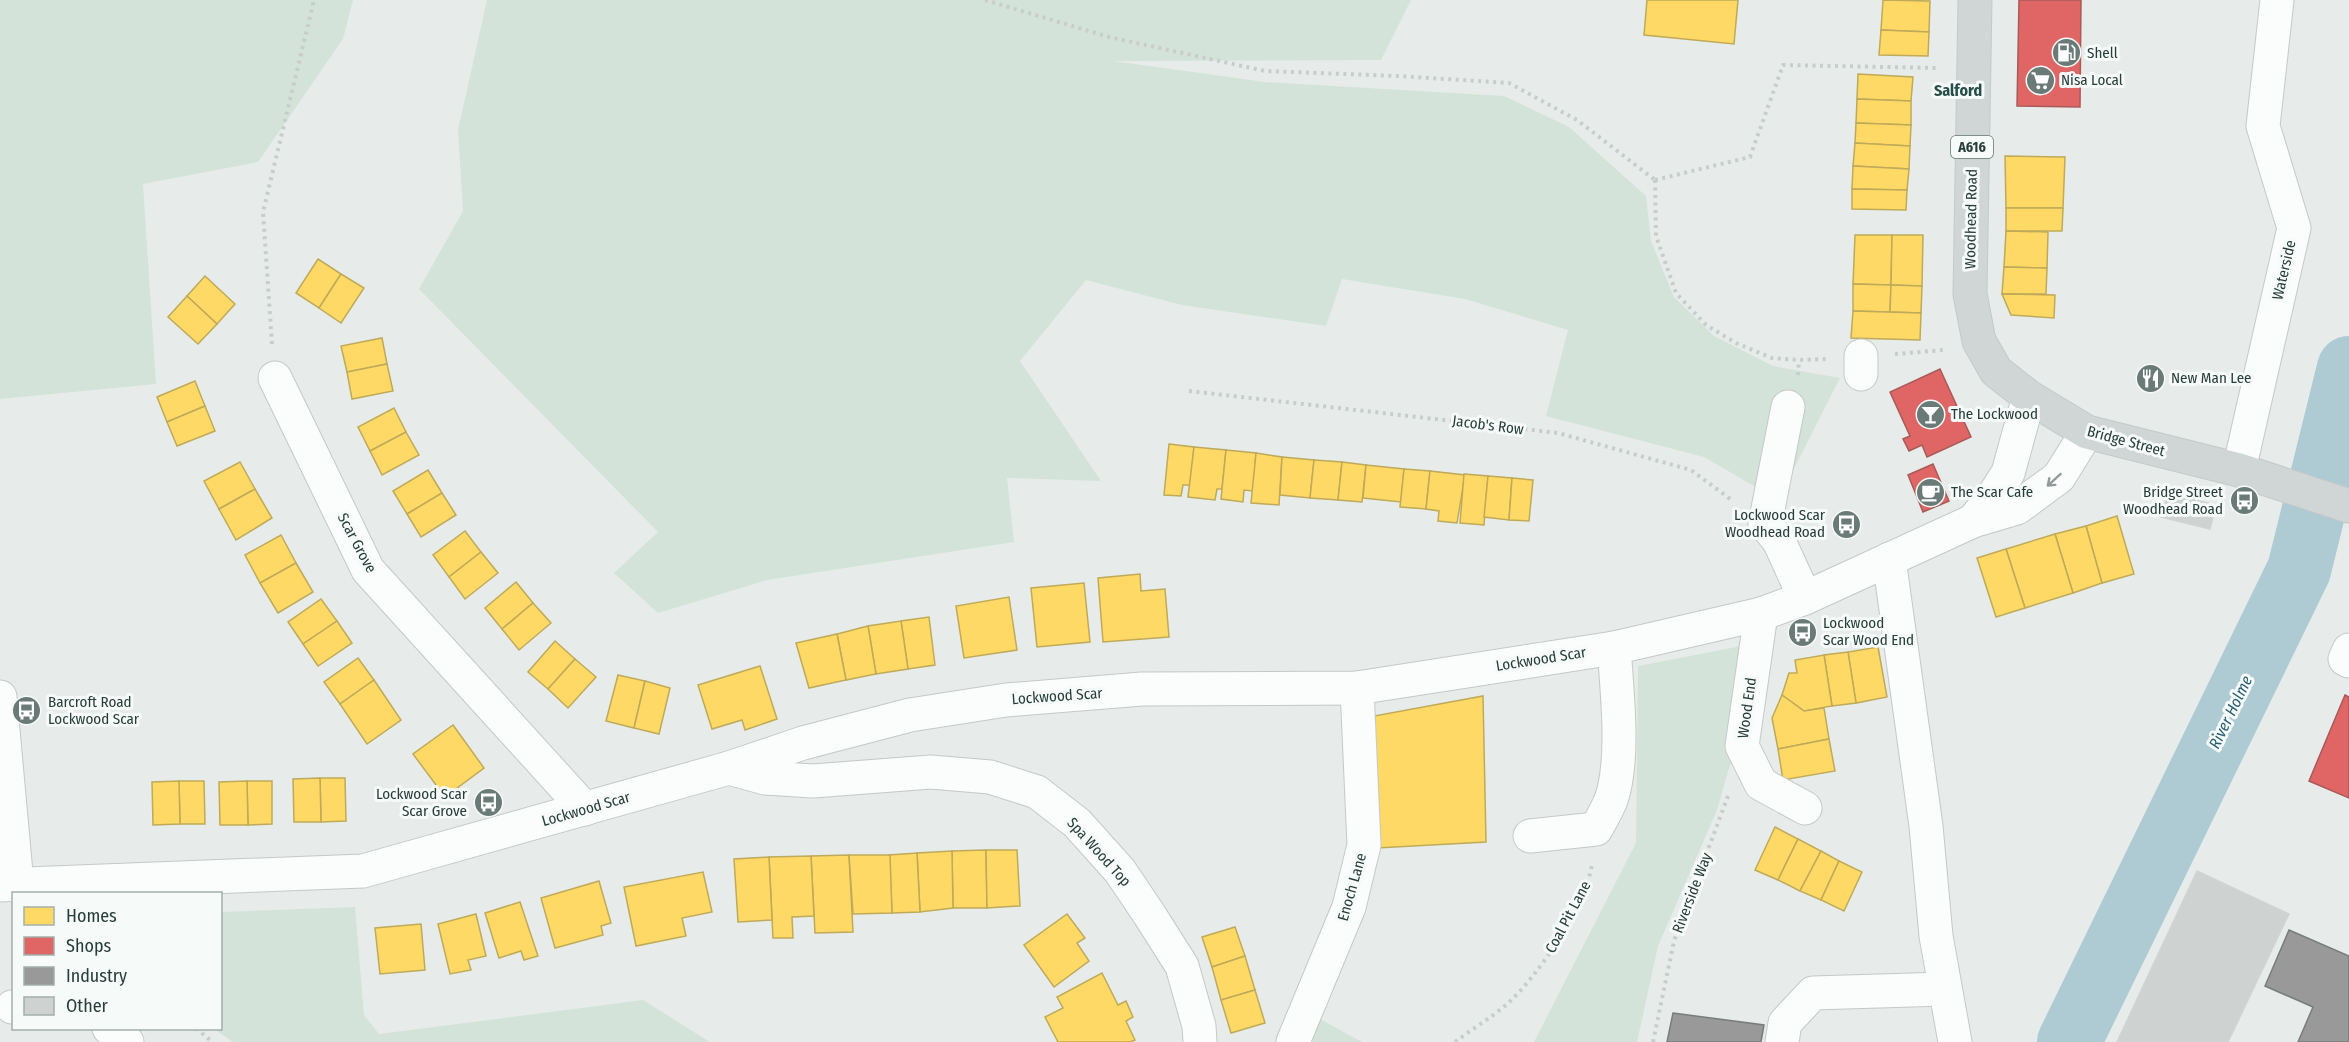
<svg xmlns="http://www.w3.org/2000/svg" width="2349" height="1042" viewBox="0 0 2349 1042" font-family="'Fira Sans Condensed',sans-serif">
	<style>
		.green { fill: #d3e3d9 }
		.homes { fill: #ffd966; stroke: #beaa58; stroke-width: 1.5 }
		.shops { fill: #e06666; stroke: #a85a58; stroke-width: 1.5 }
		.industry { fill: #999; stroke: #777d7c; stroke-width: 1.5 }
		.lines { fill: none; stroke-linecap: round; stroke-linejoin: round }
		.river { stroke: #aecbd4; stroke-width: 64 }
		.building { fill: #ced3d1; stroke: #d0d5d3; stroke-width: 1.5 }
		.minor-casing { stroke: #c4c9c7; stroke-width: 35 }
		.major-casing { stroke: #c3cac9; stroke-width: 35 }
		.path { stroke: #c7cdcc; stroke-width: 4; stroke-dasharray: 3 4.5; stroke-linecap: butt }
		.minor { stroke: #fbfcfc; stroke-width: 33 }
		.major { stroke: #d0d6d5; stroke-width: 33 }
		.oneway { stroke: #919c9a }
		.labels { text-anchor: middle; stroke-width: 6; stroke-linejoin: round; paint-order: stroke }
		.shield { fill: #f6faf8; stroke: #657672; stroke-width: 1.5 }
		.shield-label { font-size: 14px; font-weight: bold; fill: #273d39 }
		.poi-label { font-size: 15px; fill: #273d39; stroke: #f6faf8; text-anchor: start }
		.street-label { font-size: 15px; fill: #273d39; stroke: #f6faf8 }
		.neighbourhood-label { font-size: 16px; font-weight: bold; fill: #254d47; stroke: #f6faf8 }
		.water-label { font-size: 16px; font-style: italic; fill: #285e72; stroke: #f6faf8 }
	</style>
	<rect width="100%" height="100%" fill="#e7ecea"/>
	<g class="green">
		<path d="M0,0H353L343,39L258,162L143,184L156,384L0,399Z"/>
		<path d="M487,0H1411L1381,60L1113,61L1265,82L1504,96L1569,127L1646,196L1651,241L1674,297L1714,336L1773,366L1840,378L1778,500L1704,457L1546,416L1568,330L1465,299L1342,279L1326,326L1182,305L1086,280L1020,361L1101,481L1007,478L1014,542L767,580L658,613L614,573L658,532L419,289L463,211L458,130Z"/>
		<path d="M1752,644L1742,723L1717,810L1658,946L1637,1042H1534L1636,843L1638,666Z"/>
		<path d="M355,907L364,1015L379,1034L643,1000L710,1042H233L214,1029L220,1028L221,912Z"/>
		<path d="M1311,1014L1362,1042H1301Z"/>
	</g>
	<g class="homes">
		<path d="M1647,0H1738L1734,44L1644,35Z"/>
		<path d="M1883,0L1930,1L1929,32L1881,30Z"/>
		<path d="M1881,30L1929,32L1928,56L1879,55Z"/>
		<path d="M1858,74L1913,77L1911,101L1857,99Z"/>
		<path d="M1857,99L1911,101V125L1856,123Z"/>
		<path d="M1856,123L1911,125L1910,146L1855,143Z"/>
		<path d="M1855,143L1910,146L1909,169L1853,166Z"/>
		<path d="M2005,156L2065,157L2063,208H2006Z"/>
		<path d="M1853,166L1909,169L1907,190L1852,189Z"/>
		<path d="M1852,189L1907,190L1906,210L1852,209Z"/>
		<path d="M2006,208H2063L2062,231H2006Z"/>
		<path d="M2006,231L2048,232L2047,268L2004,267Z"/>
		<path d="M1855,235H1892L1891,285L1853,284Z"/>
		<path d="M1892,235H1923L1922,286L1891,285Z"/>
		<path d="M318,259L341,274L319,308L296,293Z"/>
		<path d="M2004,267L2047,268L2046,294H2002Z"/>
		<path d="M341,274L364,288L341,323L319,308Z"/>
		<path d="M205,276L235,304L217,324L187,296Z"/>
		<path d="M1853,284L1891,285L1890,312L1853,311Z"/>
		<path d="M1891,285L1922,286L1921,313L1890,312Z"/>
		<path d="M2002,294L2055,295L2054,318L2011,315Z"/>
		<path d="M187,296L217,324L198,344L168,317Z"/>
		<path d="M1853,311L1921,313L1920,340L1851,338Z"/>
		<path d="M382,338L387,364L347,372L341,346Z"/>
		<path d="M387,364L393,391L352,399L347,372Z"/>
		<path d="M195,381L205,406L167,422L157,397Z"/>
		<path d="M205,406L215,431L177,446L167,422Z"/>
		<path d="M394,408L406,432L370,451L358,427Z"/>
		<path d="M406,432L419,455L382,475L370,451Z"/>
		<path d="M1169,444L1194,447L1190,485H1183L1181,496L1164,495Z"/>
		<path d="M1194,447L1226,450L1222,489H1217L1215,500L1188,497Z"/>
		<path d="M1226,450L1256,453L1253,491L1244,490L1243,502L1221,499Z"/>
		<path d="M1256,453L1282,457L1279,505L1251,503Z"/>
		<path d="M1282,457L1314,460L1310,498L1280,495Z"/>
		<path d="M1314,460L1342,462L1338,500L1310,498Z"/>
		<path d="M240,462L255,489L219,509L204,481Z"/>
		<path d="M1342,462L1366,465L1362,502L1338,500Z"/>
		<path d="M1366,465L1404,469L1401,502L1363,498Z"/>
		<path d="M1404,469L1430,471L1426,509L1400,507Z"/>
		<path d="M428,470L442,493L407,514L393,491Z"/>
		<path d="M1430,471L1465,475L1457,523L1438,521L1439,511L1426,509Z"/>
		<path d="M1464,474L1488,476L1484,525L1460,523Z"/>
		<path d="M1488,476L1512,478L1509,520L1484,517Z"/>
		<path d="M1512,478L1533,480L1529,521L1509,520Z"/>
		<path d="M255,489L272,518L236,540L219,509Z"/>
		<path d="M442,493L456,515L421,537L407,514Z"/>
		<path d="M2117,516L2134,574L2102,583L2086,526Z"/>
		<path d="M2086,526L2102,583L2073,593L2055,534Z"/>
		<path d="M465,531L481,552L449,577L433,555Z"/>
		<path d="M2055,534L2073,593L2025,608L2006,549Z"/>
		<path d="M281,535L296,563L260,583L245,555Z"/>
		<path d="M2006,549L2025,608L1996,617L1977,558Z"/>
		<path d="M481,552L498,573L465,599L449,577Z"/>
		<path d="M296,563L313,592L278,613L260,583Z"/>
		<path d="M1140,574L1141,591L1165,589L1169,637L1103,642L1098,578Z"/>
		<path d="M516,582L533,603L502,629L485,608Z"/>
		<path d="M1084,583L1090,642L1037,647L1031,588Z"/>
		<path d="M1009,597L1017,650L964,658L956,606Z"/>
		<path d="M321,599L337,621L303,644L288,622Z"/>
		<path d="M533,603L551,623L519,650L502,629Z"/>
		<path d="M929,617L935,665L908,669L901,621Z"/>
		<path d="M337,621L352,643L318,666L303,644Z"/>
		<path d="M901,621L908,669L876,674L868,626Z"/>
		<path d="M868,626L876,674L846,680L837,634Z"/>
		<path d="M837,634L846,680L809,688L796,643Z"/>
		<path d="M555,641L575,659L548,689L528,672Z"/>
		<path d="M1878,647L1887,697L1856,703L1848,652Z"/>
		<path d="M1848,652L1856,703L1832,706L1824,655Z"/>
		<path d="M1824,655L1832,706L1804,711L1782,695L1789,673H1797L1795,660Z"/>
		<path d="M358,658L374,680L340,704L324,682Z"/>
		<path d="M575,659L596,677L568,708L548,689Z"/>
		<path d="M760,666L777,719L745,730L742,720L712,729L698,685Z"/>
		<path d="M618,675L645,681L634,728L606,721Z"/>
		<path d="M374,680L401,720L367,744L340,704Z"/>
		<path d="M645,681L670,688L659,734L634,728Z"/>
		<path d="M1782,695L1804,711L1824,708L1829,739L1778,749L1772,718Z"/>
		<path d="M1483,696L1486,842L1377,848L1374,716Z"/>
		<path d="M453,725L484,768L445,797L413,754Z"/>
		<path d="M1829,739L1835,771L1783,780L1778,749Z"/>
		<path d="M320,778H345L346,821L321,822Z"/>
		<path d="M320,778L321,822H294L293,779Z"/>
		<path d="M179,781H204L205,824H180Z"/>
		<path d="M179,781L180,824L153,825L152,782Z"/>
		<path d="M247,781H272V824L248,825Z"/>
		<path d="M247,781L248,825H220L219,782Z"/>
		<path d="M1775,827L1798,839L1778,880L1755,870Z"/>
		<path d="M1798,839L1821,851L1800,891L1778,880Z"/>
		<path d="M986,850L987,908H953L952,851Z"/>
		<path d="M986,850H1017L1020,906L987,908Z"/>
		<path d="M952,851L953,908L920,912L917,853Z"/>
		<path d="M1821,851L1839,861L1821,900L1800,891Z"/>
		<path d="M917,853L920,912L892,913L889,855Z"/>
		<path d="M849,855L853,932L815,933L811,856Z"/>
		<path d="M849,855H890L892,913L853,914Z"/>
		<path d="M811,856L814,916L792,917L793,938H773L769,857Z"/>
		<path d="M769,857L772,920L738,922L734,859Z"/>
		<path d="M1839,861L1862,872L1844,911L1821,900Z"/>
		<path d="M703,872L712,912L682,918L686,936L636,946L624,887Z"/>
		<path d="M599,881L611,923L601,926L603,935L555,948L541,898Z"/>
		<path d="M520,902L538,956L524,960L521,951L499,958L485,913Z"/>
		<path d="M476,914L486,956L468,960L471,970L450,974L438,924Z"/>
		<path d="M1067,914L1085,938L1077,943L1089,961L1054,987L1024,945Z"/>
		<path d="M421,924L425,970L380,974L375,928Z"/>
		<path d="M1235,927L1245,956L1212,967L1202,937Z"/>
		<path d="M1245,956L1255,990L1221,1000L1212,967Z"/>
		<path d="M1102,973L1118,1005L1126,1001L1133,1017L1126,1021L1135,1040L1130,1042H1058L1045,1017L1063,1008L1057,997Z"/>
		<path d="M1255,990L1265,1023L1231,1033L1221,1000Z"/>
	</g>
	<g class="shops">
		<path d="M2019,0H2081L2080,107L2017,106Z"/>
		<path d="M1940,369L1971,437L1927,457L1922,445L1909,451L1903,439L1910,436L1890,392Z"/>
		<path d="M1933,464L1949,501L1923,512L1908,475Z"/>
		<path d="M2345,695L2349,697V798L2309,781Z"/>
	</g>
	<g class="industry">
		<path d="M2289,930L2349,956V1042H2298L2313,1007L2265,986Z"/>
		<path d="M1673,1013L1764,1025L1761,1042H1667Z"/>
	</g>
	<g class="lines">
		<path class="river" d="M2069,1042L2299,570L2349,368"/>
	</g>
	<g class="building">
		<path d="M2168,493L2216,505L2210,529L2161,517Z"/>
		<path d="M2197,871L2289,914L2228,1042H2117Z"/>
	</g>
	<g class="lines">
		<defs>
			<g id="minor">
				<path d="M1861,356V374"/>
				<path d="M275,378L368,570L585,809"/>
				<path d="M1788,407L1765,524L1779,541L1805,598"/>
				<path d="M2239,470L2294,228L2263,126L2277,0"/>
				<path d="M1973,521L2017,508L2059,477L2087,432"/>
				<path d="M1889,559L1926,826L1936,936L1955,1042"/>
				<path d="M1761,614L1742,746L1761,784L1805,808"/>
				<path d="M2349,650L2345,659L2349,661"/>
				<path d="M0,697L17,884"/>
				<path d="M729,768L765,778L813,781L931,772L990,777L1037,792L1077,823L1120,871L1149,914L1182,966L1199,1026L1200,1042"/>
				<path d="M1530,836L1596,829C1601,820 1607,810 1611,800C1625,760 1617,691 1614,648"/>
				<path d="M0,885L363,871L729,768L803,743L910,715L1006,700L1142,689L1357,688L1614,648L1761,614L1805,598L1973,521L1992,498L2008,473L2029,397"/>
				<path d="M12,1007H14"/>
				<path d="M109,1028L127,1042"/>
				<path d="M1293,1042L1349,907L1364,845L1357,688"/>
				<path d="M1782,1042L1785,1023L1813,993L1945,989"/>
			</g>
			<path id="major" d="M1975,0L1970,294L1979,341L1996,371L2029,397L2087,432L2239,470L2349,506"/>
		</defs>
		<use href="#minor" class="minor-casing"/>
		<use href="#major" class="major-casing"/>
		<g class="path">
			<path d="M985,0L1109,37L1265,71L1398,76L1509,83L1577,120L1655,180"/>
			<path d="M1655,180L1656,236L1676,293L1706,325L1736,343L1772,358L1799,360L1828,359"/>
			<path d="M1655,180L1750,157L1783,65L1938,68"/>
			<path d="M272,344L263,212L314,0"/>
			<path d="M1895,354L1944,350"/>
			<path d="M1798,375L1799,360"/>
			<path d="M1189,391L1558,433L1691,470L1733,501"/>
			<path d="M196,1028L212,1042"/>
			<path d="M1455,1042C1472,1029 1491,1018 1507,1004C1537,978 1588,902 1592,863"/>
			<path d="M1653,1042L1674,941L1728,796"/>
		</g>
		<use href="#minor" class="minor"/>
		<use href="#major" class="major"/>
	</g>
	<defs><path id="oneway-shaft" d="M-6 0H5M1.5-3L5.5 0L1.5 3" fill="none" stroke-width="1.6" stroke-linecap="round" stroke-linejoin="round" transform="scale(1.5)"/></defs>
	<use class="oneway" href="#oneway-shaft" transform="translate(2054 480) rotate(138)"/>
	<defs>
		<symbol id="fuel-disc" viewBox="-11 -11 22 22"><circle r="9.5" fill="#6a7a77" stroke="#f6faf8"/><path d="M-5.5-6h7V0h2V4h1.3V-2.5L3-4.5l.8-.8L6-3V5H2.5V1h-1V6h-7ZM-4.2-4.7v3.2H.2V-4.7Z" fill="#fff"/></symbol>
		<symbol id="supermarket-disc" viewBox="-11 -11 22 22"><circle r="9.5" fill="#6a7a77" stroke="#f6faf8"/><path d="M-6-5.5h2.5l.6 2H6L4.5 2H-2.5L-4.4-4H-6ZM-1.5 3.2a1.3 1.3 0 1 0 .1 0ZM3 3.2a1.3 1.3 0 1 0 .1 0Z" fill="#fff"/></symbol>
		<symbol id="restaurant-disc" viewBox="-11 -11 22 22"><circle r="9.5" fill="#6a7a77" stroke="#f6faf8"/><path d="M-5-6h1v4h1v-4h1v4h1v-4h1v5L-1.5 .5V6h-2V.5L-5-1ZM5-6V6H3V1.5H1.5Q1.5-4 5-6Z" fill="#fff"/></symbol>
		<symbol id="bar-disc" viewBox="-11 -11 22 22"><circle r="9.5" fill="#6a7a77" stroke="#f6faf8"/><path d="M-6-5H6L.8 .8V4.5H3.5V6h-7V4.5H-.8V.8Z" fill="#fff"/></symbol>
		<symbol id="cafe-disc" viewBox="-11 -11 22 22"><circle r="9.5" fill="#6a7a77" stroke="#f6faf8"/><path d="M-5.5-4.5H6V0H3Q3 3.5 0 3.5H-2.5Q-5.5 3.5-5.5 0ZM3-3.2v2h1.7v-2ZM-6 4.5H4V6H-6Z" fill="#fff"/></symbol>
		<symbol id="bus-disc" viewBox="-11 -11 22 22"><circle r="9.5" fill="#6a7a77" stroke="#f6faf8"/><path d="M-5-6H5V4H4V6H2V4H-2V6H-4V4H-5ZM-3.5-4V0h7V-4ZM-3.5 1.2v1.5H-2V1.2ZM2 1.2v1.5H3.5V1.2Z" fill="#fff"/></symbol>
	</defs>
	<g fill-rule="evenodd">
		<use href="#fuel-disc" x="2050" y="36" width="33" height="33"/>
		<use href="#supermarket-disc" x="2024" y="64" width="33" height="33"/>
		<use href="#restaurant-disc" x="2134" y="362" width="33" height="33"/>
		<use href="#bar-disc" x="1914" y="398" width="33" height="33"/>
		<use href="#cafe-disc" x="1914" y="476" width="33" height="33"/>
		<use href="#bus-disc" x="2228" y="484" width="33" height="33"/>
		<use href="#bus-disc" x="1830" y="508" width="33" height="33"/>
		<use href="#bus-disc" x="1786" y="616" width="33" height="33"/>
		<use href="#bus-disc" x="10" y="694" width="33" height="33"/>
		<use href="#bus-disc" x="472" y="786" width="33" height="33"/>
	</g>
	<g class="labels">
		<rect class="shield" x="1951" y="136" width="42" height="22" rx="4.5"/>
		<g class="shield-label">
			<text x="1972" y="152">A616</text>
		</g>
		<g class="poi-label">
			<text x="2087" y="58">Shell</text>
			<text x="2061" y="85">Nisa Local</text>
			<text x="2171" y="383">New Man Lee</text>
			<text x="1951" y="419">The Lockwood</text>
			<text x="1951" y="497">The Scar Cafe</text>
			<text x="2223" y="497" text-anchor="end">Bridge Street<tspan x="2223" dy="17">Woodhead Road</tspan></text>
			<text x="1825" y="520" text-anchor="end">Lockwood Scar<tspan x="1825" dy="17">Woodhead Road</tspan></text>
			<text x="1823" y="628">Lockwood<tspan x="1823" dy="17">Scar Wood End</tspan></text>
			<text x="48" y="707">Barcroft Road<tspan x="48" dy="17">Lockwood Scar</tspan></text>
			<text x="467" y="799" text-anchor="end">Lockwood Scar<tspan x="467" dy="17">Scar Grove</tspan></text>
		</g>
		<g class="street-label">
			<text transform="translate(1971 219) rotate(-89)" y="5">Woodhead Road</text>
			<text transform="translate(2284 270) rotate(-77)" y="5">Waterside</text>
			<text transform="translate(1488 425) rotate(7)" y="5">Jacob's Row</text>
			<text transform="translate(2126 441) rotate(15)" y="5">Bridge Street</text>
			<text transform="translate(357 543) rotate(62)" y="5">Scar Grove</text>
			<text transform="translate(1541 659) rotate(-9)" y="5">Lockwood Scar</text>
			<text transform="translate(1057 696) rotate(-4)" y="5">Lockwood Scar</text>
			<text transform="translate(1747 708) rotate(-82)" y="5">Wood End</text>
			<text transform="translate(586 809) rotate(-16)" y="5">Lockwood Scar</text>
			<text transform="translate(1099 852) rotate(48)" y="5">Spa Wood Top</text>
			<text transform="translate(1352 887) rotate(-74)" y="5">Enoch Lane</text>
			<text transform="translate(1692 893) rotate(-69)" y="5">Riverside Way</text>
			<text transform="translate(1568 917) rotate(-62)" y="5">Coal Pit Lane</text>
		</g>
		<g class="neighbourhood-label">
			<text x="1958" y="96">Salford</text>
		</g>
		<g class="water-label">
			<text transform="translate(2230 712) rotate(-64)" y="6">River Holme</text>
		</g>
	</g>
	<rect x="12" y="892" width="210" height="138" fill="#f6faf8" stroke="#a3aeac" stroke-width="1.5"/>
	<rect x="24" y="907" width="30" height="18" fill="#ffd966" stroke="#a3aeac" stroke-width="1.5"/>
	<text x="66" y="922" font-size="18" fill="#273d39">Homes</text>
	<rect x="24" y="937" width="30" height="18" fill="#e06666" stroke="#a3aeac" stroke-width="1.5"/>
	<text x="66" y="952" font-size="18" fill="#273d39">Shops</text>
	<rect x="24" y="967" width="30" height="18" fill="#999999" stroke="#a3aeac" stroke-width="1.5"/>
	<text x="66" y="982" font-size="18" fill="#273d39">Industry</text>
	<rect x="24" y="997" width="30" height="18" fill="#ced3d1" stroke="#a3aeac" stroke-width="1.5"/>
	<text x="66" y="1012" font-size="18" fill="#273d39">Other</text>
</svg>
